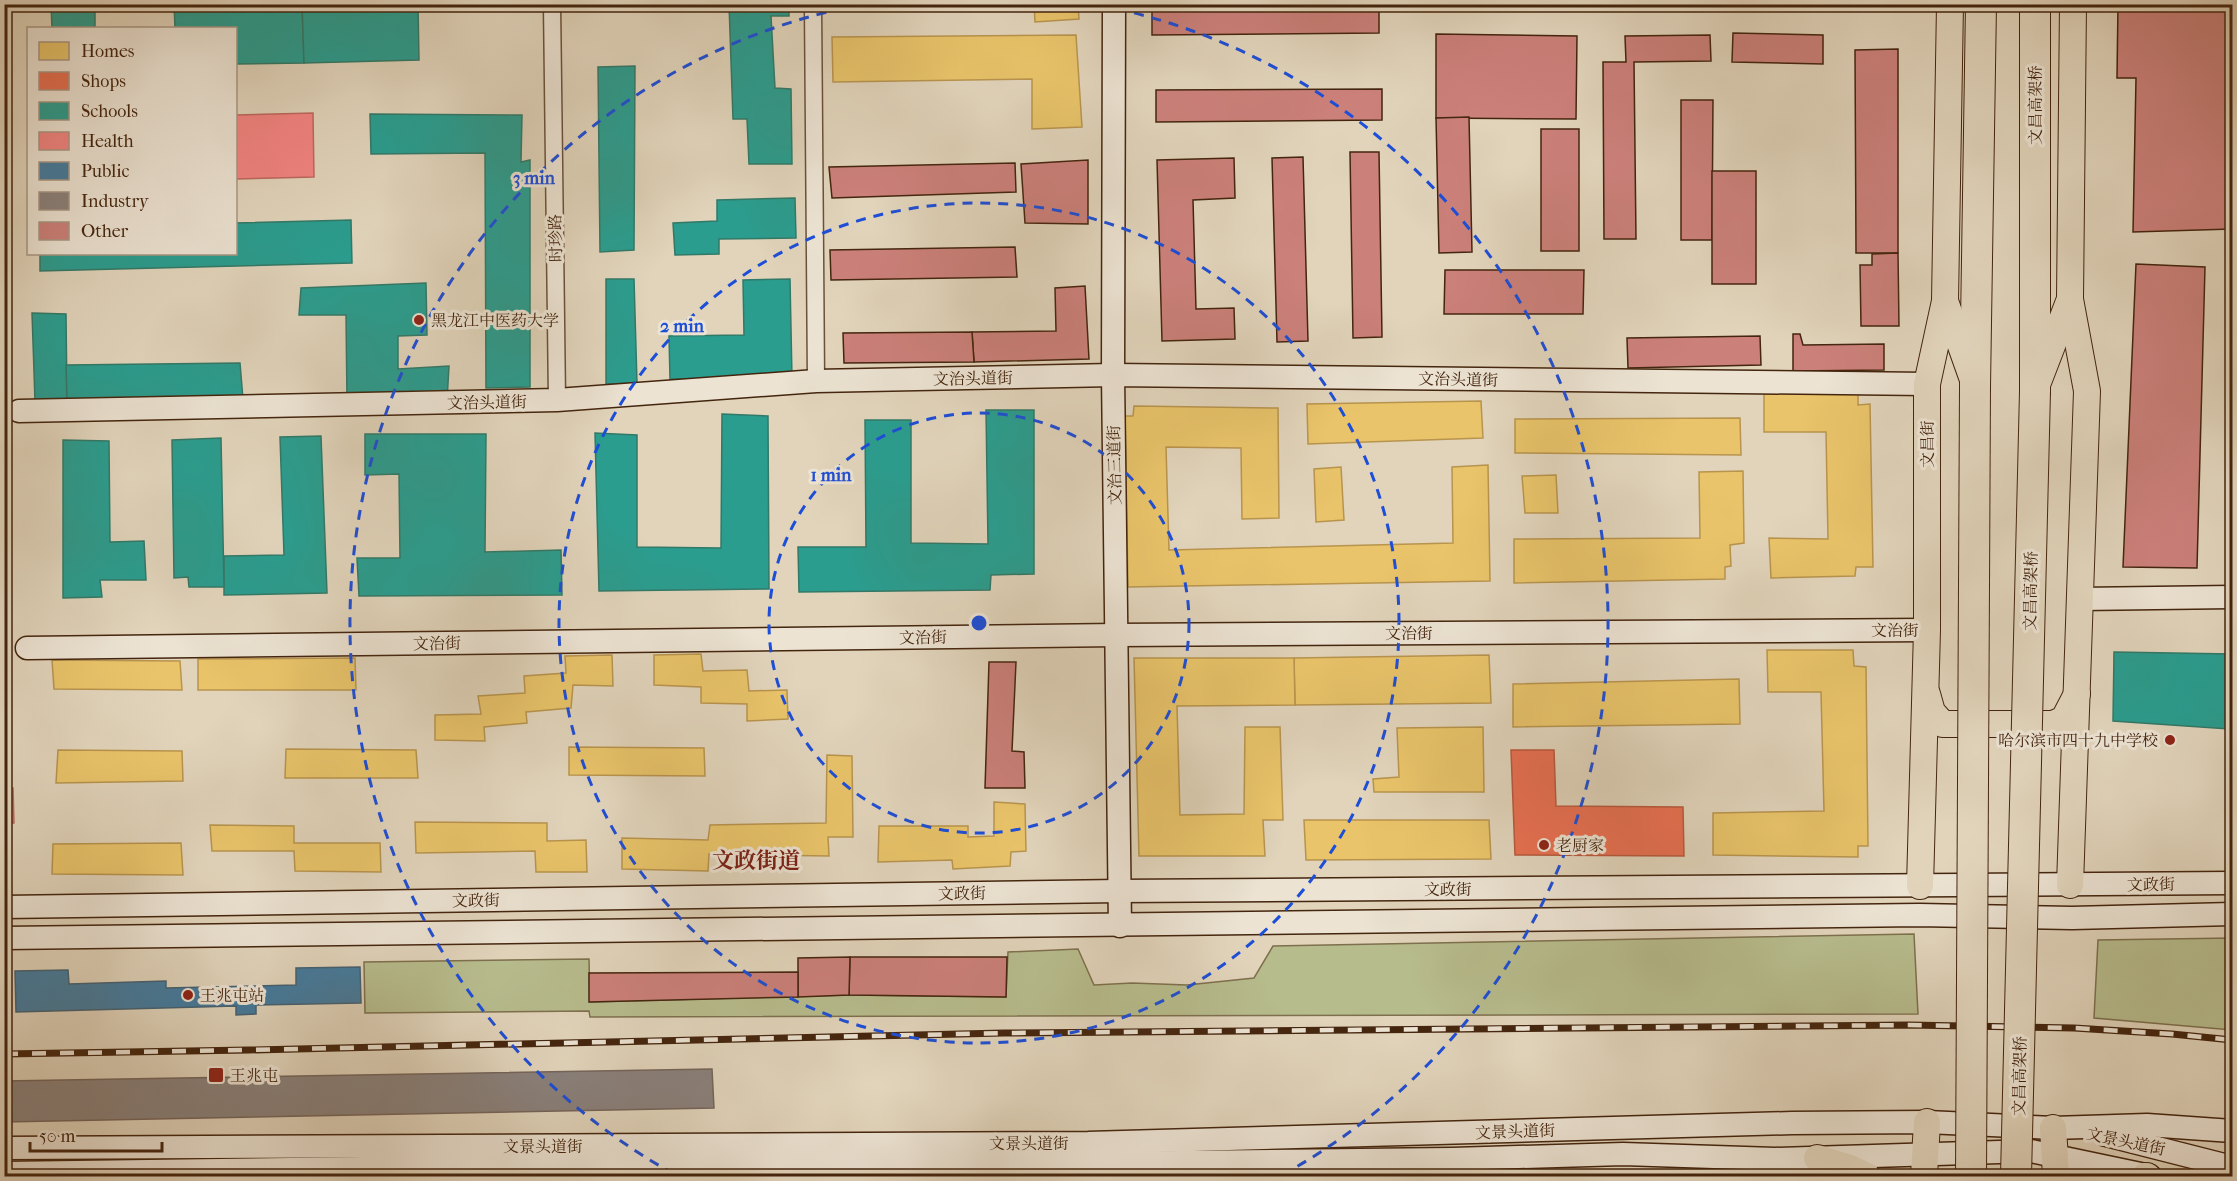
<svg xmlns="http://www.w3.org/2000/svg" width="2237" height="1181" viewBox="0 0 2237 1181" font-family="'IM FELL French Canon','Noto Serif SC',serif">
	<style>
		.green { fill: #b7bc8d; stroke: #7e704e; stroke-width: 1.5 }
		.homes { fill: #e9c46a; stroke: #b8944e; stroke-width: 1.5 }
		.shops { fill: #e76f51; stroke: #b6593d; stroke-width: 1.5 }
		.schools { fill: #2a9d8f; stroke: #327968; stroke-width: 1.5 }
		.health { fill: #f28482; stroke: #be685f; stroke-width: 1.5 }
		.public { fill: #457b9d; stroke: #456172; stroke-width: 1.5 }
		.industry { fill: #8a817c; stroke: #75655b; stroke-width: 1.5 }
		.building { fill: #cb807a; stroke: #44250e; stroke-width: 1.5 }
		.lines { fill: none; stroke-linecap: round; stroke-linejoin: round }
		.street-casing { stroke: #6b5139; stroke-width: 19 }
		.secondary-casing { stroke: #44250e; stroke-width: 25 }
		.primary-casing { stroke: #44250e; stroke-width: 28 }
		.highway-casing { stroke: #44250e; stroke-width: 32 }
		.street { stroke: #ece3d3; stroke-width: 16 }
		.secondary { stroke: #ece3d3; stroke-width: 22 }
		.primary { stroke: #e1d4bb; stroke-width: 26 }
		.highway { stroke: #e1d4bb; stroke-width: 30 }
		.rail-casing { stroke: #44250e; stroke-width: 7 }
		.rail { stroke: #ece3d3; stroke-width: 4.5; stroke-dasharray: 14; stroke-linecap: butt }
		.highway-bridge-casing { stroke: #44250e; stroke-width: 32; stroke-linecap: butt }
		.highway-bridge { stroke: #e1d4bb; stroke-width: 30 }
		.ring { fill: none; stroke: #1d4ed8; stroke-width: 3; stroke-dasharray: 10 8 }
		.poi-dot { fill: #8f2418; stroke: #ece3d3; stroke-width: 2 }
		.labels { text-anchor: middle; stroke-width: 6; stroke-linejoin: round; paint-order: stroke }
		.street-label { font-size: 16px; fill: #44250e; stroke: #ece3d3 }
		.poi-label { font-size: 16px; fill: #44250e; stroke: #ece3d3; text-anchor: start }
		.district-label { font-size: 22px; font-weight: bold; fill: #7a1f14; stroke: #ece3d3 }
		.centre { fill: #1d4ed8; stroke: #ece3d3; stroke-width: 3 }
		.ring-label { font-size: 18px; text-anchor: middle; font-weight: bold; fill: #1d4ed8; stroke: #ece3d3; stroke-width: 6; stroke-linejoin: round; paint-order: stroke }
	</style>
	<rect width="100%" height="100%" fill="#e1d4bb"/>
	<filter id="stains"><feTurbulence type="fractalNoise" baseFrequency=".00333" numOctaves="4"/><feColorMatrix values="0 0 0 0 .2 0 0 0 0 .09 0 0 0 0 .02 0 0 0 .5 -.17"/></filter>
	<radialGradient id="worn" r=".72"><stop offset=".6" stop-color="#630" stop-opacity="0"/><stop offset="1" stop-color="#630" stop-opacity=".3"/></radialGradient>
	<g class="green">
		<path d="M1914,934L1918,1014L590,1017L589,1011L365,1013L364,962L589,959L590,1002L849,995L1006,997L1008,952L1078,949L1094,985L1132,983L1187,985L1254,978L1273,946Z"/>
		<path d="M2232,938V1030L2094,1018L2098,940Z"/>
		<path d="M5,965H7L10,1017H5Z"/>
	</g>
	<g class="homes">
		<path d="M1034,4H1078L1079,19L1035,22Z"/>
		<path d="M1076,35L1082,127L1032,129V79L833,82L832,37Z"/>
		<path d="M1764,392H1858V405L1870,404L1873,567H1856L1855,576L1771,578L1769,538L1828,539L1826,432H1764Z"/>
		<path d="M1481,401L1483,438L1308,444L1307,404Z"/>
		<path d="M1134,406L1278,408L1279,518L1242,519L1241,448L1166,447L1169,550L1453,543L1452,467L1488,465L1490,581L1128,587L1125,416H1133Z"/>
		<path d="M1740,418L1741,455L1515,453V419Z"/>
		<path d="M1341,467L1344,520L1316,522L1314,469Z"/>
		<path d="M1743,471L1744,543L1730,545L1731,566L1725,567V579L1514,583V539L1700,538L1699,472Z"/>
		<path d="M1556,475L1558,513H1525L1522,476Z"/>
		<path d="M1767,650H1853L1854,666L1866,667L1868,846H1858V857L1713,855V813L1824,811L1821,692H1768Z"/>
		<path d="M701,654L703,671L747,670L749,691L787,690L788,719L747,721V704L701,703V687L654,685V655Z"/>
		<path d="M612,655L613,686L573,685L571,708L526,712L527,723L484,727L485,741L435,740V715L481,714L478,696L525,693L524,676L566,673L565,656Z"/>
		<path d="M1489,655L1491,703L1295,705L1294,658Z"/>
		<path d="M355,658L356,690H198V659Z"/>
		<path d="M1134,658H1294L1295,705L1177,706L1180,815L1244,814L1245,727H1280L1283,820H1263L1265,856H1139Z"/>
		<path d="M52,660L180,661L182,690L54,689Z"/>
		<path d="M1739,679L1740,724L1513,727V684Z"/>
		<path d="M1483,727L1484,792H1374L1373,779L1399,777L1397,728Z"/>
		<path d="M569,747L704,748L705,776L569,775Z"/>
		<path d="M286,749L416,750L418,778H285Z"/>
		<path d="M58,750L182,751L183,781L56,783Z"/>
		<path d="M827,755L852,756L853,837H828L829,856L709,854L708,871L622,869V838L708,840L710,825L826,823Z"/>
		<path d="M994,802L1025,804L1026,851L1011,852L1010,866L953,869L952,860L878,862L879,826H968V837L994,836Z"/>
		<path d="M1304,820H1489L1491,859L1306,860Z"/>
		<path d="M415,822L547,823V841L586,840L587,872H536L535,851L416,853Z"/>
		<path d="M210,825L294,826V843H380L381,872L295,871L294,851H212Z"/>
		<path d="M181,843L183,875L52,874L53,844Z"/>
	</g>
	<path class="shops" d="M1511,750H1554L1556,806L1683,807L1684,856L1515,855Z"/>
	<g class="schools">
		<path d="M51,4H95V28H52Z"/>
		<path d="M174,4H302L304,63L236,64V28H175Z"/>
		<path d="M302,4H418L419,60L304,63Z"/>
		<path d="M729,4H789V16H771L775,88L791,89L792,164H749L747,119H733Z"/>
		<path d="M635,66L634,250L600,252L598,67Z"/>
		<path d="M370,114L522,115L521,162L530,160V387L486,388L485,153L371,154Z"/>
		<path d="M795,198L796,238L719,239V254L675,255L673,223L717,221V200Z"/>
		<path d="M351,220L352,263L40,271V254H236V223Z"/>
		<path d="M606,279H634L637,383L606,384Z"/>
		<path d="M790,279L792,378L670,379L669,336L744,335L743,280Z"/>
		<path d="M426,283L427,335L398,336V369L449,366L447,401L347,400L346,315H299L301,288Z"/>
		<path d="M32,313L66,314L67,400L35,401Z"/>
		<path d="M240,363L243,399L67,400L66,365Z"/>
		<path d="M986,410H1034V574L991,575L990,590L799,592L798,547H866L865,420H911V543L988,544Z"/>
		<path d="M722,414L768,416L769,589L599,591L595,433L637,435V547L721,548Z"/>
		<path d="M365,434H486L485,552L561,550L562,595L359,596L357,558H400L399,474L365,475Z"/>
		<path d="M321,436L327,593L224,595V556L284,555L280,437Z"/>
		<path d="M221,438L224,587H189L188,577L174,578L172,440Z"/>
		<path d="M63,440L109,441L110,542L144,541L146,580H100L102,597L63,598Z"/>
		<path d="M2114,652L2232,654V707H2231L2229,729L2113,721Z"/>
	</g>
	<g class="health">
		<path d="M313,113L314,177L236,179V115Z"/>
		<path d="M4,788H13L14,823H4Z"/>
		<rect x="4" y="837" width="6" height="44"/>
	</g>
	<path class="public" d="M360,967L361,1003L256,1005V1014L236,1015V1006L16,1012L15,971L68,970L69,984L166,981V988L296,985V968Z"/>
	<path class="industry" d="M712,1069L714,1108L4,1122V1081Z"/>
	<g class="building">
		<path d="M1379,4V33L1152,35V6Z"/>
		<path d="M2118,4H2232V229L2133,232L2136,78H2117Z"/>
		<path d="M1733,33L1823,35V64L1732,62Z"/>
		<path d="M1436,34L1577,36L1576,119L1436,118Z"/>
		<path d="M1710,35L1711,61L1634,62L1636,239H1604L1603,62H1626L1625,36Z"/>
		<path d="M1898,49V253H1856L1855,50Z"/>
		<path d="M1382,89V120L1156,122V90Z"/>
		<path d="M1681,100H1713L1712,240H1681Z"/>
		<path d="M1469,117L1472,252L1439,253L1436,118Z"/>
		<rect x="1541" y="129" width="38" height="122"/>
		<path d="M1350,152H1379L1382,337L1353,338Z"/>
		<path d="M1303,157L1308,341L1277,342L1272,158Z"/>
		<path d="M1234,158L1235,198L1193,200L1196,309L1234,308L1235,339L1162,341L1157,160Z"/>
		<path d="M1088,160V224L1025,223L1021,164Z"/>
		<path d="M1015,163L1016,192L832,198L829,167Z"/>
		<rect x="1712" y="171" width="44" height="113"/>
		<path d="M1015,247L1017,277L831,280L830,250Z"/>
		<path d="M1898,253L1899,326H1861L1860,265H1872V254Z"/>
		<path d="M2136,264L2205,267L2197,568L2123,567Z"/>
		<path d="M1445,270H1584L1583,314H1444Z"/>
		<path d="M1085,286L1089,359L974,362L972,332L1056,331L1055,288Z"/>
		<path d="M972,332L974,362L844,363L843,333Z"/>
		<path d="M1793,334H1800L1803,345L1884,344V370L1793,371Z"/>
		<path d="M1760,336L1761,365L1628,368L1627,338Z"/>
		<path d="M989,662H1016L1012,751L1024,752L1025,788H985Z"/>
		<path d="M850,957H1007L1006,997L849,995Z"/>
		<path d="M850,957L849,995L798,997V958Z"/>
		<path d="M798,972V997L589,1002V973Z"/>
	</g>
	<g class="lines">
		<defs>
			<g id="street">
				<path d="M552,4L557,400"/>
				<path d="M813,4L816,381"/>
			</g>
			<g id="secondary">
				<path d="M1114,4L1113,375L1120,926"/>
				<path d="M19,411L557,400L816,381L1113,375L1927,384"/>
				<path d="M2080,599L2232,597"/>
				<path d="M27,648L1117,635L1927,630"/>
				<path d="M4,907L1119,891L2232,883"/>
				<path d="M4,938L1919,915L2072,918L2232,914"/>
				<path d="M2106,1135L2232,1167"/>
				<path d="M4,1148L1088,1143L1792,1123L1927,1122L2053,1128L2147,1125L2232,1131"/>
				<path d="M4,1173L1031,1159L1089,1163L1452,1159L1623,1154L1775,1159L2031,1151L2150,1176"/>
			</g>
			<g id="primary">
				<path d="M1945,301L1972,377"/>
				<path d="M2038,382L2070,299L2073,4"/>
				<path d="M1927,694L1932,712L1943,724H2053L2064,719L2077,694"/>
				<path d="M2070,885L2087,391L2070,299"/>
				<path d="M1920,886L1927,630V384L1945,301L1950,4"/>
				<path d="M2053,1128L2056,1176"/>
				<path d="M1817,1158L1850,1168L1867,1176"/>
				<path d="M1924,1176L1927,1122"/>
				<path d="M2145,1176H2147"/>
			</g>
			<g id="highway">
				<path d="M1975,387L1981,4"/>
				<path d="M2035,391V4"/>
			</g>
		</defs>
		<use href="#street" class="street-casing"/>
		<use href="#secondary" class="secondary-casing"/>
		<use href="#primary" class="primary-casing"/>
		<use href="#highway" class="highway-casing"/>
		<use href="#street" class="street"/>
		<use href="#secondary" class="secondary"/>
		<use href="#primary" class="primary"/>
		<use href="#highway" class="highway"/>
		<defs>
			<path id="rail" d="M4,1054L249,1050L1004,1033L1909,1025L2074,1028L2172,1034L2232,1040"/>
		</defs>
		<use href="#rail" class="rail-casing"/>
		<use href="#rail" class="rail"/>
		<defs>
			<g id="highway-bridge">
				<path d="M1971,1176L1975,387"/>
				<path d="M2016,1176L2035,391"/>
			</g>
		</defs>
		<use href="#highway-bridge" class="highway-bridge-casing"/>
		<use href="#highway-bridge" class="highway-bridge"/>
	</g>
	<g class="ring">
		<circle cx="979" cy="623" r="210"/>
		<circle cx="979" cy="623" r="420"/>
		<path d="M674 1174A630 630 0 0 1 859 5M1099 5A630 630 0 0 1 1284 1174"/>
	</g>
	<g class="poi-dot">
		<circle cx="419" cy="320" r="6"/>
		<circle cx="2170" cy="740" r="6"/>
		<circle cx="1544" cy="845" r="6"/>
		<circle cx="188" cy="995" r="6"/>
		<rect x="208" y="1067" width="16" height="16" rx="3"/>
	</g>
	<g class="labels">
		<g class="street-label">
			<text transform="translate(2035 105) rotate(-90)" y="6">文昌高架桥</text>
			<text transform="translate(555 238) rotate(-91)" y="6">时珍路</text>
			<text transform="translate(973 378) rotate(-1)" y="6">文治头道街</text>
			<text transform="translate(1458 379) rotate(1)" y="6">文治头道街</text>
			<text transform="translate(487 402) rotate(-1)" y="6">文治头道街</text>
			<text transform="translate(1927 444) rotate(-90)" y="6">文昌街</text>
			<text transform="translate(1114 465) rotate(-91)" y="6">文治三道街</text>
			<text transform="translate(2030 591) rotate(-89)" y="6">文昌高架桥</text>
			<text x="1895" y="636">文治街</text>
			<text x="1409" y="639">文治街</text>
			<text transform="translate(923 637) rotate(-1)" y="6">文治街</text>
			<text transform="translate(437 643) rotate(-1)" y="6">文治街</text>
			<text transform="translate(2151 884) rotate(-1)" y="6">文政街</text>
			<text x="1448" y="895">文政街</text>
			<text transform="translate(962 893) rotate(-1)" y="6">文政街</text>
			<text transform="translate(476 900) rotate(-1)" y="6">文政街</text>
			<text transform="translate(2019 1076) rotate(-89)" y="6">文昌高架桥</text>
			<text transform="translate(1515 1131) rotate(-2)" y="6">文景头道街</text>
			<text transform="translate(2126 1141) rotate(12)" y="6">文景头道街</text>
			<text x="1029" y="1149">文景头道街</text>
			<text x="543" y="1152">文景头道街</text>
		</g>
		<g class="poi-label">
			<text x="431" y="326">黑龙江中医药大学</text>
			<text x="2158" y="746" text-anchor="end">哈尔滨市四十九中学校</text>
			<text x="1556" y="851">老厨家</text>
			<text x="200" y="1001">王兆屯站</text>
			<text x="230" y="1081">王兆屯</text>
		</g>
		<g class="district-label">
			<text x="756" y="868">文政街道</text>
		</g>
	</g>
	<circle cx="979" cy="623" r="9" class="centre"/>
	<g class="ring-label">
		<text x="534" y="184">3 min</text>
		<text x="682" y="332">2 min</text>
		<text x="831" y="481">1 min</text>
	</g>
	<rect width="2237" height="1181" fill="none" stroke="#e1d4bb" stroke-width="24"/>
	<rect x="6" y="6" width="2225" height="1169" fill="none" stroke="#44250e" stroke-width="3"/>
	<rect x="12" y="12" width="2213" height="1157" fill="none" stroke="#44250e" stroke-width="1.5"/>
	<rect x="27" y="27" width="210" height="228" fill="#ece3d3" stroke="#a99784" stroke-width="1.5"/>
	<rect x="39" y="42" width="30" height="18" fill="#e9c46a" stroke="#a99784" stroke-width="1.5"/>
	<text x="81" y="57" font-size="18" fill="#44250e">Homes</text>
	<rect x="39" y="72" width="30" height="18" fill="#e76f51" stroke="#a99784" stroke-width="1.5"/>
	<text x="81" y="87" font-size="18" fill="#44250e">Shops</text>
	<rect x="39" y="102" width="30" height="18" fill="#2a9d8f" stroke="#a99784" stroke-width="1.5"/>
	<text x="81" y="117" font-size="18" fill="#44250e">Schools</text>
	<rect x="39" y="132" width="30" height="18" fill="#f28482" stroke="#a99784" stroke-width="1.5"/>
	<text x="81" y="147" font-size="18" fill="#44250e">Health</text>
	<rect x="39" y="162" width="30" height="18" fill="#457b9d" stroke="#a99784" stroke-width="1.5"/>
	<text x="81" y="177" font-size="18" fill="#44250e">Public</text>
	<rect x="39" y="192" width="30" height="18" fill="#8a817c" stroke="#a99784" stroke-width="1.5"/>
	<text x="81" y="207" font-size="18" fill="#44250e">Industry</text>
	<rect x="39" y="222" width="30" height="18" fill="#cb807a" stroke="#a99784" stroke-width="1.5"/>
	<text x="81" y="237" font-size="18" fill="#44250e">Other</text>
	<path d="M30 1142v9h132v-9" fill="none" stroke="#44250e" stroke-width="3"/>
	<text x="39" y="1142" font-size="18" fill="#44250e" stroke="#ece3d3" stroke-width="4.5" paint-order="stroke">50 m</text>
	<rect width="100%" height="100%" filter="url(#stains)"/>
	<rect width="100%" height="100%" fill="url(#worn)"/>
</svg>
